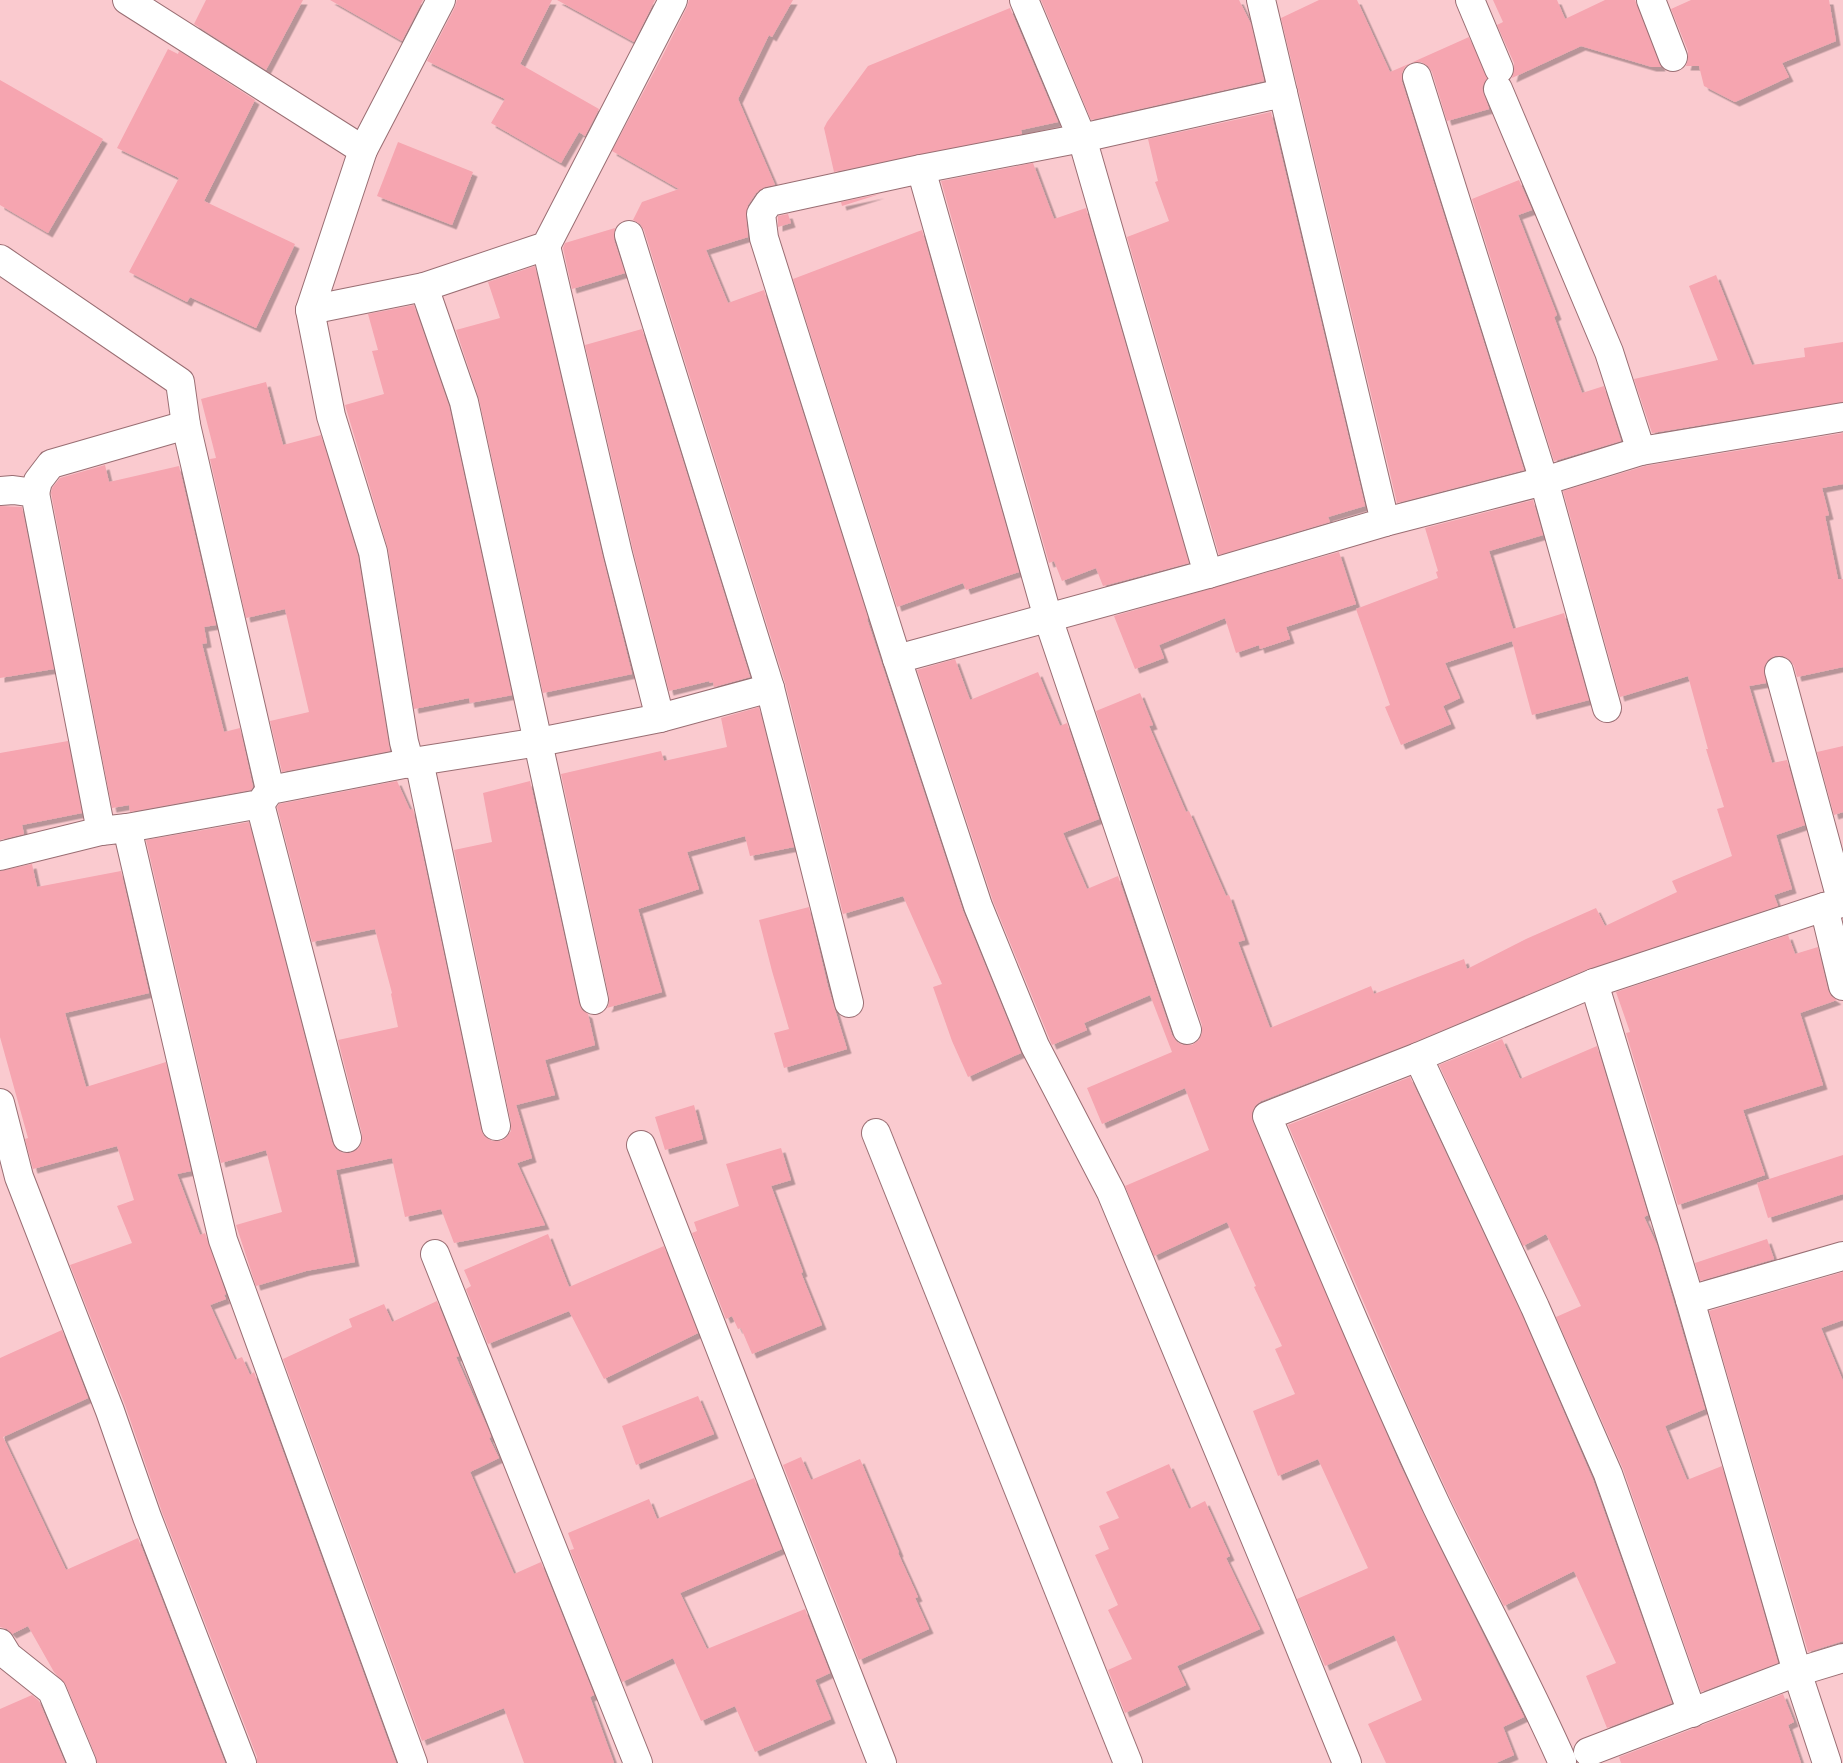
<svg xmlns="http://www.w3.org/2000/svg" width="1843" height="1763" viewBox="0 0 1843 1763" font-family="'Source Sans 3',sans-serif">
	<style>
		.building { fill: #f6a5b0; filter: url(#shadow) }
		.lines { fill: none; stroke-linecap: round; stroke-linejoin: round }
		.minor-casing { stroke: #996e73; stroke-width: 30 }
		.minor { stroke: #fff; stroke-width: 28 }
	</style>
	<defs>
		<filter id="shadow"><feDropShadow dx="4.5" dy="4.5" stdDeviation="0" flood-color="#0004"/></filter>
	</defs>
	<rect width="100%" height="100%" fill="#facacf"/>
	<g class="building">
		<path d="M206,0H303L266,70L194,24Z"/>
		<path d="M330,0H423L402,41Z"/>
		<path d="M457,0H552L520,64L599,109L585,136L579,132L561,163L491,123L505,99L427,61L455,7Z"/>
		<path d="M557,0H655L634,42Z"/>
		<path d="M689,0H793L772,37L769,35L738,99L775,185L765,187L756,193L748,205L746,216L748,237L706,250L728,303L764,290L868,618L867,619L963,911L1021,1053L968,1077L952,1041L933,987L942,984L903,896L843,914L785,683L644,230L640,224L633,220L642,202L679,189L612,151L662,57L687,7Z"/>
		<path d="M1041,0H1239L1251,24L1264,81L1091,120Z"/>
		<path d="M1319,0H1357L1390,72L1411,63L1405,67L1402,73V82L1524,470L1397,503L1281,18Z"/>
		<path d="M1493,0H1557L1565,19L1605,0H1635L1661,67H1652L1581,46L1512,78L1514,70V63L1497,25L1503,22Z"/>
		<path d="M1691,0H1829L1836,41L1782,63L1789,77L1735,102L1704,86L1699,66H1686L1688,59V51L1671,9Z"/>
		<path d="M1010,8L1058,122L1021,130L1022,134L834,172L824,128L827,122L868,66Z"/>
		<path d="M1469,37L1487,78L1482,88L1489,109L1447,121L1432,72L1428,66L1421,62H1413Z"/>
		<path d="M168,49L178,54L179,51L255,100L204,201L295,244L256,328L190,297L187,302L129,272L179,178L117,148Z"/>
		<path d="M0,80L103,139L48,233L0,205Z"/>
		<path d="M1271,112L1365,506L1328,517L1330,522L1219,555L1127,237L1169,221L1155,182L1158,181L1148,139Z"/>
		<path d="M398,142L473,172L452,225L377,196Z"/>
		<path d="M1033,163L1054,219L1086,208L1189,563L1103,586L1096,568L1062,581L1054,561L1049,563L941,181Z"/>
		<path d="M1519,180L1532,210L1518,215L1557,315L1554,317L1582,393L1604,386L1621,441L1554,461L1472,199Z"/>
		<path d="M880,194L842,206L841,202Z"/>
		<path d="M788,214L791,223L778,227V216Z"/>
		<path d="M615,228L614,240L625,273L572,289L563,248L565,243Z"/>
		<path d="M922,230L1019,572L966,590L963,583L897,607L793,279Z"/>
		<path d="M535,266L603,558L632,674L543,693L479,399L456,330L500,318L488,282Z"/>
		<path d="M1716,275L1752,365L1805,357L1804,348L1843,342V402L1652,433L1634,379L1718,360L1689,286Z"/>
		<path d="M414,305L449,406L512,695L470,703L469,698L414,709L388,549L345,405L384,394L372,351L378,350L368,314Z"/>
		<path d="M642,329L750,677L714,687L713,682L710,683L709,681L669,691L633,550L585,345Z"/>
		<path d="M266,382L283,445L321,435L358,556L390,751L282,772L270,721L309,712L285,609L246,618L210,459L216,458L201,399Z"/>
		<path d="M1843,433V484L1822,488L1829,515L1825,516L1838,579H1843V667L1797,677L1794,666L1790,660L1783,656H1775L1768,660L1764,667L1766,683L1749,686L1772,763L1787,760L1805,825L1776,835L1792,889L1774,895L1778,906L1588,969L1412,1043L1261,1101L1255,1106L1252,1113L1253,1122L1294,1220L1400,1465L1439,1546L1524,1717L1503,1727L1514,1755L1496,1763H1386L1368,1724L1422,1700L1394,1635L1325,1666L1297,1599L1368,1568L1318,1459L1278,1476L1253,1411L1295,1394L1275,1349L1282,1346L1254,1287L1256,1286L1227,1222L1154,1256L1125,1186L1209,1150L1185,1088L1102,1124L1087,1088L1172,1052L1150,995L1084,1023L1087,1030L1052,1045L993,901L917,670L955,659L970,700L1038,672L1060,726L1067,723L1099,819L1063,833L1087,889L1118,876L1172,1035L1177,1042L1183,1045H1192L1199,1040L1202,1033V1025L1096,711L1140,693L1153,725L1149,726L1186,812L1189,811L1226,896L1229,895L1245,940L1238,942L1270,1028L1371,986L1374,994L1464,959L1467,969L1526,939L1596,908L1605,926L1677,892L1672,881L1732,856L1717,809L1724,807L1706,749H1708L1688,676L1620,697L1563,491L1645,466Z"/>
		<path d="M105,465L109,482L179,466L216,625L204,627L207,643L202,644L224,732L240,728L253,787L251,790L130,812L129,805L112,808L51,493L52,488L60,478Z"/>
		<path d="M1533,500L1543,535L1489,551L1513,629L1564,613L1589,700L1532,715L1512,641L1445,663L1460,698L1443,706L1451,724L1401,745L1385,707L1390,705L1356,609L1438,578L1436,572L1438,571L1425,528Z"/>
		<path d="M0,506L22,507L54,669L0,678Z"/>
		<path d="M1339,552L1356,604L1286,627L1290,639L1260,649L1259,645L1236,653L1225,618L1159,645L1164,658L1135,669L1114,616Z"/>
		<path d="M759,707L794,847L750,856L745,836L687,852L699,889L638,909L662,992L607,1008L609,1004V997L561,774L661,751L664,761L727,747L721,718Z"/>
		<path d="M68,741L82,813L22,825L24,834L0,840V753Z"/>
		<path d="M1843,746V812L1834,815L1817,752Z"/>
		<path d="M397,781L410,810L413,809L481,1129L484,1136L492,1141H500L506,1138L511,1131V1123L454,850L492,842L483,793L530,781L579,1003L582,1010L588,1014L595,1045L545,1060L555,1095L516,1105L532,1158L517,1163L545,1225L454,1243L441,1209L405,1217L392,1158L336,1170L355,1262L306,1271L256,1286L236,1225L282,1212L266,1150L221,1163L146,840L249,822L332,1142L336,1149L343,1153H350L358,1149L362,1142V1134L338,1040L398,1027L391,994L392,993L375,929L312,942L277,807L279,804Z"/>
		<path d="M32,864L37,887L121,871L149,993L65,1013L86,1087L166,1062L191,1171L177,1174L200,1235L205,1233L226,1294L224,1295L226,1299L210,1305L235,1360L242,1357L250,1375L254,1372L396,1763H257V1757L162,1512L125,1405L70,1265L132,1243L117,1206L134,1200L117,1146L33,1169L25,1139L28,1138L0,1037V871Z"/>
		<path d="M809,907L828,987L847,1049L784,1068L774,1033L789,1029L772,971L759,920Z"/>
		<path d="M1788,935L1795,954L1818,947L1828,990L1831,996L1837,1000L1800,1013L1823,1085L1743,1110L1765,1175L1678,1205L1626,1033L1630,1032L1616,992Z"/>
		<path d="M1502,1039L1520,1079L1597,1046L1648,1215L1644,1217L1657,1245L1705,1409L1665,1426L1687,1480L1722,1466L1778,1663L1701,1692L1623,1469L1556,1317L1581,1306L1546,1234L1523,1246L1439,1065Z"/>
		<path d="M1410,1077L1521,1313L1593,1480L1672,1703L1607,1728L1586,1676L1616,1663L1574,1571L1504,1606L1451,1500L1407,1404L1288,1125Z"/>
		<path d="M694,1105L703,1139L665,1150L655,1117Z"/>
		<path d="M781,1148L791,1180L771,1186L803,1272L801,1273L822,1325L752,1354L741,1328L738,1329L732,1316L726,1319L692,1233L697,1231L694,1222L739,1206L726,1164Z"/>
		<path d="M1843,1155V1194L1768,1218L1757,1183Z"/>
		<path d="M548,1234L569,1287L664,1246L698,1333L604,1379L569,1311L488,1344L466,1289L471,1286L464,1270Z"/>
		<path d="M1767,1239L1774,1259L1700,1281L1695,1263Z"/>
		<path d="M1843,1272V1320L1821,1328L1843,1381V1641L1808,1652L1709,1311Z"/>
		<path d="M437,1301L459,1356L456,1357L489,1431L491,1437L489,1438L499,1458L470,1472L514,1574L541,1562L594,1695L590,1697L614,1763H524L504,1708L422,1741L283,1359L352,1327L349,1319L384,1304L392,1322Z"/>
		<path d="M62,1330L88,1398L3,1437L66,1570L138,1538L225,1763H97L96,1757L66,1685L54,1672L28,1626L12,1634L7,1629L0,1627V1358Z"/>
		<path d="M698,1396L714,1434L636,1465L622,1426Z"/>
		<path d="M801,1457L811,1480L860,1459L899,1552L898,1553L918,1597L915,1598L929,1629L859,1660L783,1465Z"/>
		<path d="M1169,1464L1189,1509L1205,1501L1230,1556L1226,1558L1260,1629L1177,1666L1186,1685L1125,1713L1108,1670L1132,1659L1108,1610L1118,1605L1095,1555L1109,1549L1099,1526L1119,1518L1106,1492Z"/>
		<path d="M754,1478L782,1549L680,1593L707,1649L805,1609L830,1673L815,1680L831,1719L755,1752L735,1706L701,1721L673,1658L622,1682L570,1550L574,1549L568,1533L649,1499L657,1519Z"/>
		<path d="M1783,1694L1794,1722L1788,1725L1801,1763H1621L1619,1757Z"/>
		<path d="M32,1695L39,1701L65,1763H0V1709Z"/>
	</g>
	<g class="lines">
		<defs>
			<g id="minor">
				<path d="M127,0L363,150L310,310L331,416L373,552L404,742L410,764"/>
				<path d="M1024,0L1082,138L1208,574L897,659L978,906L1035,1046L1111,1192L1278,1593L1347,1763"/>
				<path d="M1261,0L1283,93"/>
				<path d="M1470,0L1499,69"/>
				<path d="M1651,0L1673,57"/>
				<path d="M1417,77L1544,481L1607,708"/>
				<path d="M1498,89L1609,352L1641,451"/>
				<path d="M363,150L441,0"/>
				<path d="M921,169L1048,618L1187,1030"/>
				<path d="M546,246L618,554L660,718"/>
				<path d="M0,259L180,382L186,425L270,790"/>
				<path d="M424,287L464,402L594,1000"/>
				<path d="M310,310L424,287L546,246L673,0"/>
				<path d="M0,491L13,490L35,493L101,831"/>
				<path d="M35,493L38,481L51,464L186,425"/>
				<path d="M1385,522L1544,481L1641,451L1843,417"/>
				<path d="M897,659L764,238L761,214L769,202L921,169L1082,138L1283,93L1385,522L1208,574"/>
				<path d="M1779,671L1842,903"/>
				<path d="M770,688L849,1003"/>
				<path d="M419,761L496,1126"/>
				<path d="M260,804L347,1138"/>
				<path d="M127,828L260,804L270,790L419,761L539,742L660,718L770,688L629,235"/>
				<path d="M0,856L101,831L127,828L223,1240L413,1763"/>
				<path d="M1824,907L1843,986"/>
				<path d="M1594,983L1690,1300L1797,1672L1827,1763"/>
				<path d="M1418,1057L1267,1116C1322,1247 1377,1379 1437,1507C1478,1592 1524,1675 1562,1761"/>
				<path d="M0,1103L19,1177L110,1411L147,1517L242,1763"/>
				<path d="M876,1133L1128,1763"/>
				<path d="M641,1145L882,1763"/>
				<path d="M435,1254L638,1763"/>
				<path d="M1690,1300L1843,1256"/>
				<path d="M0,1643L8,1656L52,1691L82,1763"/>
				<path d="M1692,1713L1608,1474L1535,1307L1418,1057L1594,983L1824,907L1843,903"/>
				<path d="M1588,1752L1797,1672L1843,1658"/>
			</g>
		</defs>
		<use href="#minor" class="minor-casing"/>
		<use href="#minor" class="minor"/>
	</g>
</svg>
